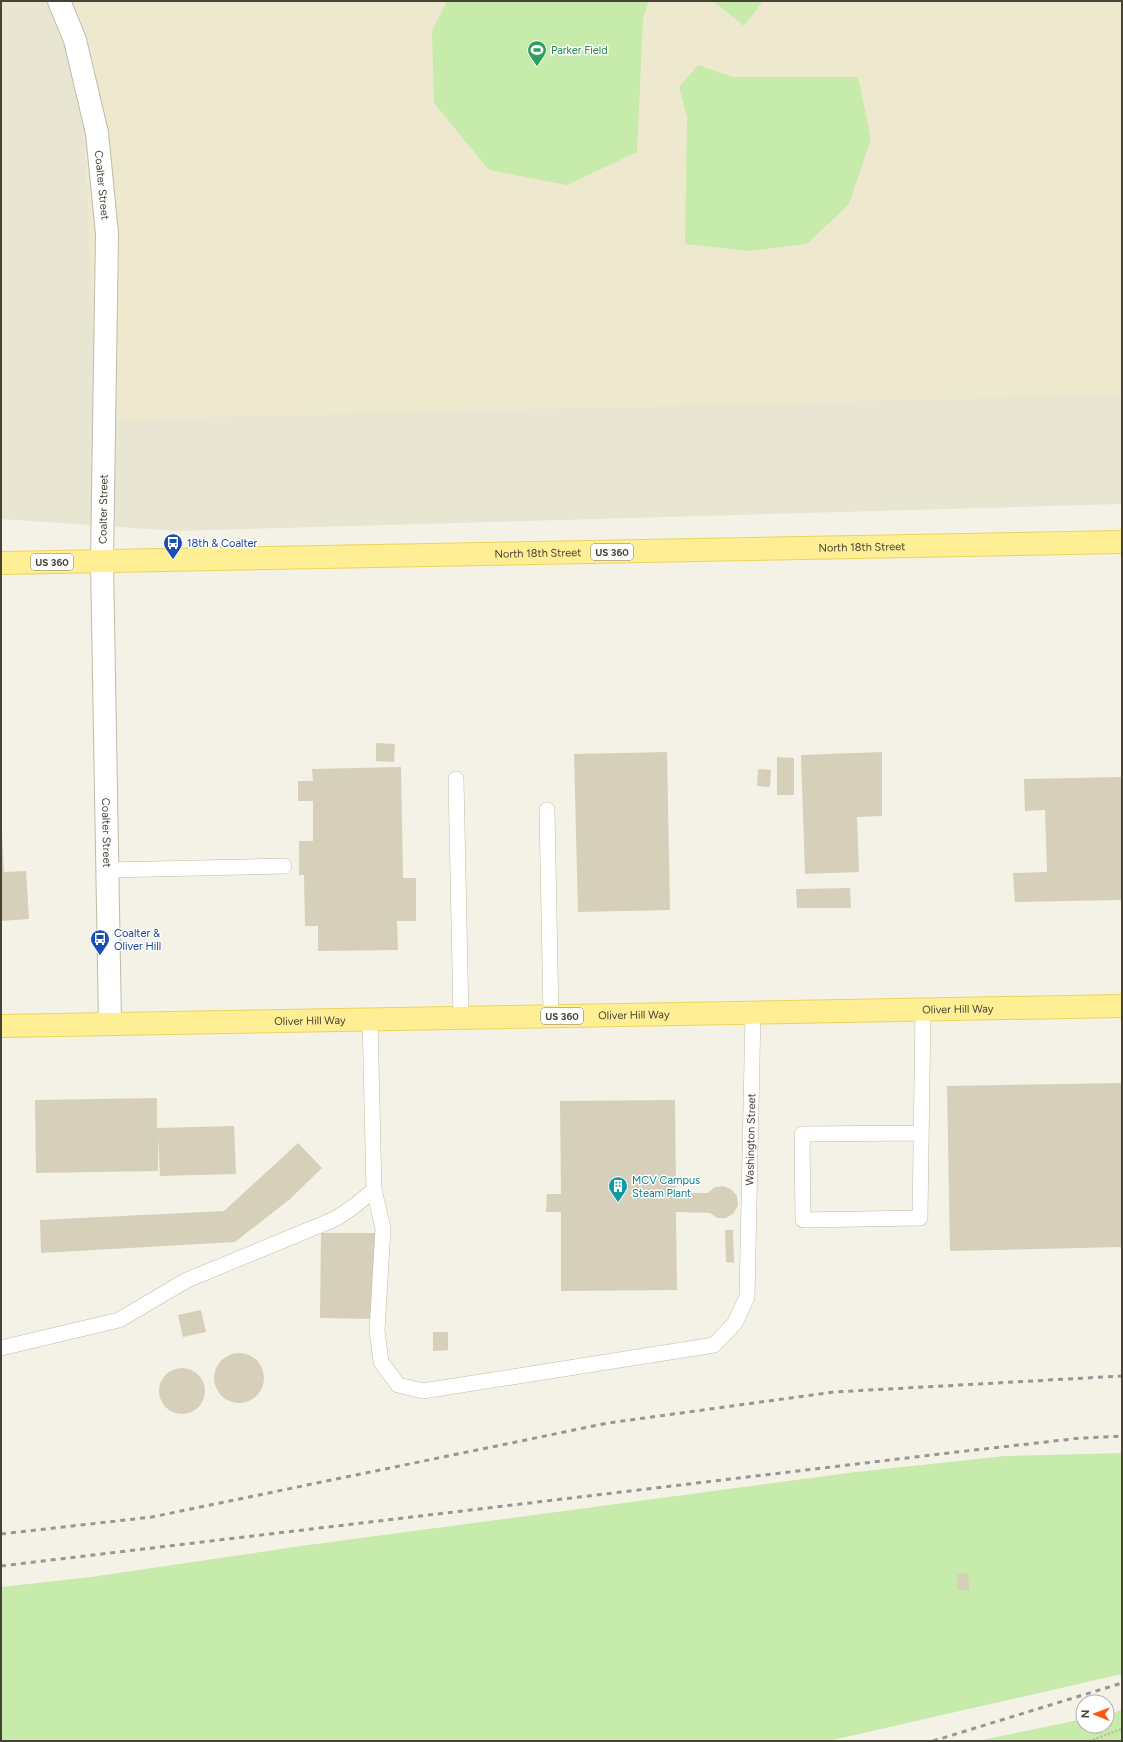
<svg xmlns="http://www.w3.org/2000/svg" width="1123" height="1742" viewBox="0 0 1123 1742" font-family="Figtree,sans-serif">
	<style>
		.residential { fill: #e8e5d3 }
		.education { fill: #eee9ce }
		.green { fill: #c6ebab }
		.building { fill: #d6cfba }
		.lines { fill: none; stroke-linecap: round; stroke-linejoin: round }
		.lane-casing { stroke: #c0bba8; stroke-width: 16 }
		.street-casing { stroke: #c0bba8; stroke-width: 24 }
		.primary-casing { stroke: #ecd35c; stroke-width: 24 }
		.path { stroke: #c3b998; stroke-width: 2.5; stroke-dasharray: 2 2; stroke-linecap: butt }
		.lane { stroke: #fff; stroke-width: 15 }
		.street { stroke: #fff; stroke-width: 22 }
		.primary { stroke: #ffef94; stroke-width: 22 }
		.rail { stroke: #969696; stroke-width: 3; stroke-dasharray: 5 5; stroke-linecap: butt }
		.labels { text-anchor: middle; stroke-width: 3; stroke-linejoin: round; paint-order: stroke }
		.shield { fill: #fff; stroke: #7e7b72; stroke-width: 1 }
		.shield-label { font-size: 10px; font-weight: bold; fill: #474235 }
		.leisure-label { font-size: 11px; fill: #27864d; stroke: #fff; text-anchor: start }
		.street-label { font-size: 11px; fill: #474235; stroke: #fff }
		.transit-label { font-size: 11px; fill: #164399; stroke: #fff; text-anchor: start }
		.culture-label { font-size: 11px; fill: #0d838f; stroke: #fff; text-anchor: start }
	</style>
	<rect width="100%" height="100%" fill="#f4f2e6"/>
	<path class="residential" d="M1,1H1122V504L178,531L1,519Z"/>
	<path class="education" d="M57,1H1122V395L98,420L84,133L75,63Z"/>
	<g class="green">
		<path d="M447,1H649L643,19L637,152L567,185L489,170L434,103L432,31Z"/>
		<path d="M713,1H763L744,26Z"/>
		<path d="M698,65L733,77H858L871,139L849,204L807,244L750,251L685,244L687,117L679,87Z"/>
		<path d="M1122,1453V1674L828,1741H1V1587L91,1577L301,1546L856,1472L1005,1456Z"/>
		<path d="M1122,1710V1741H978L1083,1719V1726H1107V1714Z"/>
	</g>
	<g class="building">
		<path d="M376,743L395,744L394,762L376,761Z"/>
		<path d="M667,752L670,910L578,912L574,754Z"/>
		<path d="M882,752V816L857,817L859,872L805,874L801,755Z"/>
		<path d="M777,757L794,758V795H777Z"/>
		<path d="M401,767L403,878H416V921H397L398,950L318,951V926H305L304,875H299V841H313V801H298V781H313L312,769Z"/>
		<path d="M758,769L771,770L770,787L757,786Z"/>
		<path d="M1122,777V900L1015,902L1013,873L1047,872L1045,810L1025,811L1024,779Z"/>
		<path d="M1,832H2L4,872L26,871L29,919L1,921Z"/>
		<path d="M850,888L851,908H797L796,889Z"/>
		<path d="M1122,1083V1247L950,1251L947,1086Z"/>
		<path d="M157,1098V1128L234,1126L236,1174L160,1176L158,1137V1171L36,1173L35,1100Z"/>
		<path d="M675,1100L676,1193H708L715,1187L723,1186L731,1189L737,1196L738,1205L734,1213L726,1218H717L710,1213L676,1212L677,1290L561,1291V1212H546L547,1194H561L560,1101Z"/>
		<path d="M298,1143L322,1168L290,1199L235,1242L41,1253L40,1220L224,1211Z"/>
		<path d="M725,1230H733L734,1263L726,1262Z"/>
		<path d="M321,1233H375L374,1319L320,1318Z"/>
		<path d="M201,1310L206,1332L183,1337L178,1315Z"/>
		<path d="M433,1332H448V1350L433,1351Z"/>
		<circle cx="239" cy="1378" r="25"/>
		<circle cx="182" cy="1391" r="23"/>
		<path d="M968,1573L969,1590H958L957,1574Z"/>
	</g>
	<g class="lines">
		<defs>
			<g id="lane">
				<path d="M456,779L461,1018"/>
				<path d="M547,810L551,1016"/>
				<path d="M108,870L284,866"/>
				<path d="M921,1133L802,1134L803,1220L920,1218L923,1009"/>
				<path id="s1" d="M374,1190L383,1228L377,1331L381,1362L398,1385L423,1391L714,1345L735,1323L747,1297L753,1013"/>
				<path d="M1,1348L119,1320L187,1280L335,1219L353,1207L374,1190L370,1019"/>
			</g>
			<g id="street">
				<path id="s2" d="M59,1L75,40L97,133L107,234L102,561L110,1024"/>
			</g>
			<g id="primary">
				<path id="s3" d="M1,563L1122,542"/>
				<path id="s4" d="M1,1026L1122,1006"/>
			</g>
		</defs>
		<use href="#lane" class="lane-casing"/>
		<use href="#street" class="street-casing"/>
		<use href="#primary" class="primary-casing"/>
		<path class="path" d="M1089,1741L1122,1729"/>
		<use href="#lane" class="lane"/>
		<use href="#street" class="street"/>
		<use href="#primary" class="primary"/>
		<g class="rail">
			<path d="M1,1534L152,1517L608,1423L834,1392L1122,1376"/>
			<path d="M1,1566L957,1452L1081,1438L1122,1436"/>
			<path d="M933,1741L1122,1683"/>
		</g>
	</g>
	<defs>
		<symbol id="stadium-pin" viewBox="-11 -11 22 30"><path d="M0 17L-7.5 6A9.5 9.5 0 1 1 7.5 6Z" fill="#2e9e5b" stroke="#fff"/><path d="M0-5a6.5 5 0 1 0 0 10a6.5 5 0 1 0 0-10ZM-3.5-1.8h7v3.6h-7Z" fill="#fff"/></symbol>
		<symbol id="bus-pin" viewBox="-11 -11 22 30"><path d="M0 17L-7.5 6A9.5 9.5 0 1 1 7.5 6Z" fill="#1a4fb4" stroke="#fff"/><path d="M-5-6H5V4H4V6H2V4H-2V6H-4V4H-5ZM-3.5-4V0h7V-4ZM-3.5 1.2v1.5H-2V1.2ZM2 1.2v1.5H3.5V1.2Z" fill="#fff"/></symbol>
		<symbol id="building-pin" viewBox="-11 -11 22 30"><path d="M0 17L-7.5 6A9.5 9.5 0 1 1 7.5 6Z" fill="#0f9aa8" stroke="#fff"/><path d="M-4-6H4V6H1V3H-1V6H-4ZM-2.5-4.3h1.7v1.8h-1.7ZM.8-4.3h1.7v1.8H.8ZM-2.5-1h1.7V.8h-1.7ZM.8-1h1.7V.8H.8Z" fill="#fff"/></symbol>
	</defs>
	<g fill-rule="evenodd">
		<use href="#stadium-pin" x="526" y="39" width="22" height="30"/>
		<use href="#bus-pin" x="162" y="532" width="22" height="30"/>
		<use href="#bus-pin" x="89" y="928" width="22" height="30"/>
		<use href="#building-pin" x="607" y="1175" width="22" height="30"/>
	</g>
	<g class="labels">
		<g class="shield">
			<rect x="591" y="544" width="42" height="16" rx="3"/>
			<rect x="31" y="554" width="42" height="16" rx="3"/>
			<rect x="541" y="1008" width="42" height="16" rx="3"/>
		</g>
		<g class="shield-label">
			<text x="612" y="556">US 360</text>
			<text x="52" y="566">US 360</text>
			<text x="562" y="1020">US 360</text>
		</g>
		<g class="leisure-label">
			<text x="551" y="54">Parker Field</text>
		</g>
		<g class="street-label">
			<text dy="4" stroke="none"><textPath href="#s2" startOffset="190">Coalter Street</textPath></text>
			<text transform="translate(103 509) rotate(-89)" y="4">Coalter Street</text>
			<text dy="4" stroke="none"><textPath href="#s3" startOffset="861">North 18th Street</textPath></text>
			<text dy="4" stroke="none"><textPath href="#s3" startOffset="537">North 18th Street</textPath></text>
			<text dy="4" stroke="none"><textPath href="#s2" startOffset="838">Coalter Street</textPath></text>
			<text dy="4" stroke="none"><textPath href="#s4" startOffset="957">Oliver Hill Way</textPath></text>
			<text dy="4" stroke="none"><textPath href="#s4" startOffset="633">Oliver Hill Way</textPath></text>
			<text dy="4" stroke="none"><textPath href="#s4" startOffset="309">Oliver Hill Way</textPath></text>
			<text dy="4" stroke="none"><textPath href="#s1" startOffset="739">Washington Street</textPath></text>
		</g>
		<g class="transit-label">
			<text x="187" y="547">18th &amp; Coalter</text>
			<text x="114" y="937">Coalter &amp;<tspan x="114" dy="13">Oliver Hill</tspan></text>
		</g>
		<g class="culture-label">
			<text x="632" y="1184">MCV Campus<tspan x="632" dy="13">Steam Plant</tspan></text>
		</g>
	</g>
	<rect width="1123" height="1742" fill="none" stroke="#474235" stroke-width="4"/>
	<g transform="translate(1095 1714) rotate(271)"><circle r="19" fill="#ffffff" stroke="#b5b3ae"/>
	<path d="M0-3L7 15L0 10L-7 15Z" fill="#ff5512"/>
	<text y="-6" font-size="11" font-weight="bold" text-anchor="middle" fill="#474235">N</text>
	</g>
</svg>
